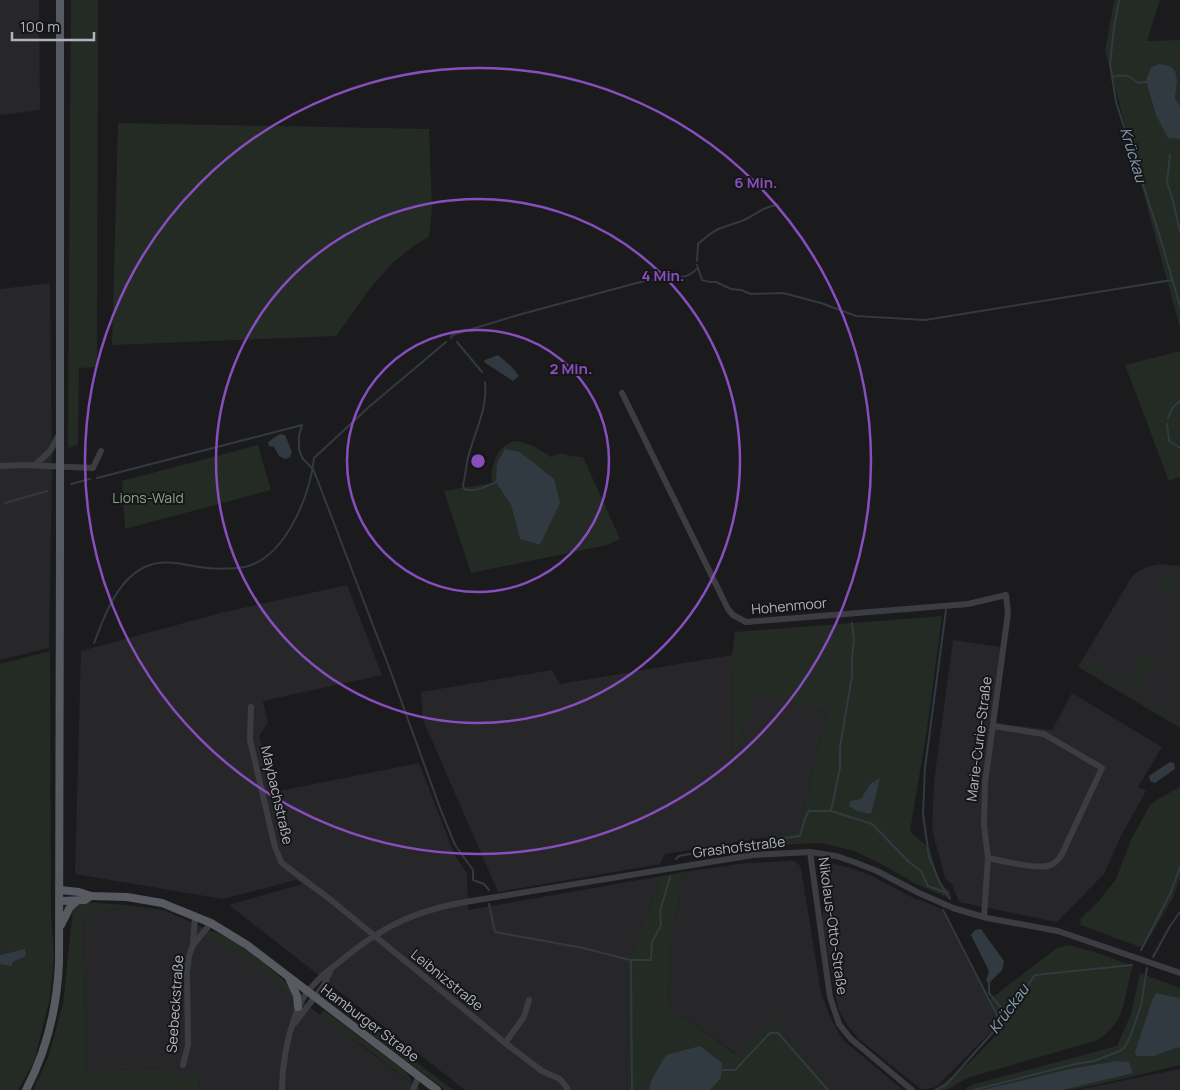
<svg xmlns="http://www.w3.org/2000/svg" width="1180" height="1090" viewBox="0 0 1180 1090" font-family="Manrope,sans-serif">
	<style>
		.built { fill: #27272a }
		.green { fill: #232b24; fill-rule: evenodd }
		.water { fill: #313a41 }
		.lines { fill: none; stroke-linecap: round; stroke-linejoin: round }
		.stream { stroke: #313a41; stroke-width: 2 }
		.minor { stroke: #3c3d42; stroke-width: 6 }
		.major { stroke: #585a61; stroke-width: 8 }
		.ring { fill: none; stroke: #884ebe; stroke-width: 2.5 }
		.labels { text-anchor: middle; stroke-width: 4; stroke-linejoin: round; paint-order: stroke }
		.park-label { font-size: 14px; fill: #86a687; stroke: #161618 }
		.street-label { font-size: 14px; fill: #aeb3bc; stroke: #161618 }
		.water-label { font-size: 15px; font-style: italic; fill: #87a1b5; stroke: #161618 }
		.centre { fill: #884ebe; stroke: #161618; stroke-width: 2.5 }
		.ring-label { font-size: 15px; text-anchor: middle; font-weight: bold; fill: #884ebe; stroke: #161618; stroke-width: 4; stroke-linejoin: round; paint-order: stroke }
	</style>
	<rect width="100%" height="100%" fill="#1b1b1d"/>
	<g class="built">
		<path d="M0,0H39L40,110L0,115Z"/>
		<path d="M50,283L52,469L49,648L0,660V289Z"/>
		<path d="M1160,564L1180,566V728L1078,667L1133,575L1146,567Z"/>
		<path d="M347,585L382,675L263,701L268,723L259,736L274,792L419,763L455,856L467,873L468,910L662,876L631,955H627L628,1090H465L229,905L302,884L296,880L223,899L75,874L81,651L220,613Z"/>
		<path d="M953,640L1006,648L996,723L1052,730L1072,693L1162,747L1138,787L1146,791L1120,838L1104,874L1057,922L959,902L952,884L945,878L932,829L934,781Z"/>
		<path d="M732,655L733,763L745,718L749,719L757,694L827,711L798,832L665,854L660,864L498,892L423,720L421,692L552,670L560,684Z"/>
		<path d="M792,861L797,862L801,868L821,993L831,1019L843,1040L903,1090H832L770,1018L736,1054L668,1006L670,950L684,872L747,863Z"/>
		<path d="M827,862L847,867L870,875L917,900H921L941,909L1000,1023L936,1087L922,1090L859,1039L848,1026L838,1008L822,920L824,906L820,871L823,865Z"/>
		<path d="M127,905L164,910L204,928L421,1090H200L199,1081H195V1071L185,1077H178L169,1068L86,1071L83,918Z"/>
		<path d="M1180,1069V1090H1076L1102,1085Z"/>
	</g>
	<g class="green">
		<path d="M71,0H98L97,359V367L79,368L78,445L68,448Z"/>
		<path d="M1114,0H1160L1147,41L1180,40V328L1105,51Z"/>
		<path d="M118,123L429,129L432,208L429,237C381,264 367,295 336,336L112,345Z"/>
		<path d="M1180,351V477L1169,481L1125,365Z"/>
		<path d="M518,441L533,446L551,457L561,453L569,456L583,457L620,539L607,545L471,573L444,491L492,483C490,465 498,442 518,441ZM520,452L554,480L548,527L540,545L520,539L511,505Z"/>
		<path d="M258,445L271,490L125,529L122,481Z"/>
		<path d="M1165,575L1175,580L1178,585V592L1173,596L1160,588L1159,584Z"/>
		<path d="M942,616L927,729L910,831L930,849L940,885L950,891L951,899L916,884L881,864L854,851L822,843L771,845L767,837L798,832L827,711L757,694L749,720L745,719L733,766L732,655L735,632Z"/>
		<path d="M50,651L51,913L54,956L50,997L34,1062L18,1090H0V664Z"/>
		<path d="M1144,653L1157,662L1140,689L1127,681Z"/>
		<path d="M1087,659L1109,673L1107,676L1169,716L1167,719L1083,665Z"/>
		<path d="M1180,787V878L1173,898L1143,948L1080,925L1081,918L1099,901L1116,879L1131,840L1150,805L1158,799Z"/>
		<path d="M684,872L670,950L668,1006L735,1054L770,1018L832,1090H709L651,1081L649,1090H628L627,955H631L662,876Z"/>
		<path d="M85,902L127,905L83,918L86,1071L170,1068L178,1077H185L195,1070V1081H199L200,1090H33L48,1058L63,1004L73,908Z"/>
		<path d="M209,931C224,930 280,974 290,987C292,990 294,994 296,997L285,991L241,956L204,934Z"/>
		<path d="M1069,945L1095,952L1133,966C1122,999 1129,1018 1098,1040L967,1078L947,1090H939L937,1088L969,1063L1003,1028L989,1000L1057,948Z"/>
		<path d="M1140,973L1180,988V998L1156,993L1152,1000L1136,1052L1137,1056H1154L1180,1047V1065L1101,1084L1069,1090H964L971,1085L1117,1046L1131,1014Z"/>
		<path d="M335,995L390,1042L453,1090H445L330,1002Z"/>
		<path d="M324,1010L406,1072L411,1079L412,1083L362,1045L319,1016Z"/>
	</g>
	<g class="water">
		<path d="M1159,64L1170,66L1175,71L1177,80L1175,98L1180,107V139L1168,138L1156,115L1146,80L1151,68Z"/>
		<path d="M498,355L511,366L519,376L513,381L484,362L485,360Z"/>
		<path d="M280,434L285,435L292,452L290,457L285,459L279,456L274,447L269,446L268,442Z"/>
		<path d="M505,449L520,452L554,479L560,503L540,545L520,539L511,505L496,482L497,463Z"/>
		<path d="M1170,762L1174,763L1175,769L1155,783L1150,781L1149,776Z"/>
		<path d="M880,778L871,814L857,811L849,806L850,801L861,799L870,784Z"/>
		<path d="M981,929L1004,961L1002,970L989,983L986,981L989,971L971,935L975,930Z"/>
		<path d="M25,949L26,956L13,962L11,966L0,964V955Z"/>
		<path d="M1156,993L1180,998V1047L1154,1056H1136L1135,1052L1152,1000Z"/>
		<path d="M700,1046L722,1063L721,1078L710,1090H649L651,1081L666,1055Z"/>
		<path d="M1117,1061L1129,1062L1133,1073L1062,1090H982L1070,1069Z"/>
	</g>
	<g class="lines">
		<g class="stream">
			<path d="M1119,0L1114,28L1110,64L1116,102L1160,237L1180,306"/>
			<path d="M1112,77C1125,74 1129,75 1138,83L1146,82"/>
			<path d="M1170,155L1167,182L1173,201L1180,232"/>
			<path d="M697,261L698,244C705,238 712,231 721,228C729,225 738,223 746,219C758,213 765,206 778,205"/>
			<path d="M697,265L702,280L710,282H716L731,289L741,290L751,294L783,293L821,303L856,316L925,320L1172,280"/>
			<path d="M652,280C656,281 681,277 686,276C690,275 693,272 697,269"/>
			<path d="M451,338L452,335L518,315L644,281"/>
			<path d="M457,342L482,372"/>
			<path d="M485,382C488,411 473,434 467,462C466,470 465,477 463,485L464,489C475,493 487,486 496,482"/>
			<path d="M1168,418L1173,407L1180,401"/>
			<path d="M1167,424L1169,441L1180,448"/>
			<path d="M97,478L302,425L299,436V450L303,459L313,469L319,484L389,667L440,808L455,845L473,870V880L484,884L489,890"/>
			<path d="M71,484L90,479"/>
			<path d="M5,503L47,491"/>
			<path d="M946,610L925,768L923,814L929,857L940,883L950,899"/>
			<path d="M94,643C105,615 117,579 147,566C166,558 187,566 207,568C218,569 233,569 245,567C286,557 310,495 314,458L370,406L446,342"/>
			<path d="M831,811L840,768V747L852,676V658L854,640L852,623"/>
			<path d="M771,840L800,836L805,818L809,811H831L872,824L909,862L921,871L928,886L947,893"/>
			<path d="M676,859L679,856L750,843"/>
			<path d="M489,904L495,932L583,948L630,960"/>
			<path d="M943,910L1001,1023"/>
			<path d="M1141,950L1170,894L1180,867"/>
			<path d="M1153,957L1170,926L1180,912"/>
			<path d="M989,983V993L1007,1015"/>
			<path d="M722,1070H735L770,1033H778L828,1090"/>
			<path d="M632,1090L631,960H651L652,942L661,925L660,911L670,877"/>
			<path d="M935,1090L946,1085L1001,1023L1035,975L1132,965"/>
			<path d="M974,1090L1075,1064L1094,1061L1120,1051L1124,1048L1130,1037L1141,1006L1147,968"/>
		</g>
		<g class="minor">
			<path d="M622,393L728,609L733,615L746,622L968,604L1006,595L1008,613L985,783L984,825L988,858L984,917"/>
			<path d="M35,465L50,451L60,433"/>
			<path d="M0,466L24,465L93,468L101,451"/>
			<path d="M251,707L250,740L275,847L281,862L287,867L331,900L505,1043L542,1071L560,1079L567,1088V1090"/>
			<path d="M810,852L830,997L839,1024L850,1038L912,1090"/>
			<path d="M988,858C1003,861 1034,869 1047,866C1054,865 1059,859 1062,854L1102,768L1044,734L993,726"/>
			<path d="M193,945L211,923"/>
			<path d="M294,1024L324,985L331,969"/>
			<path d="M505,1043L524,1017L529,1000"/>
			<path d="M183,1065L188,1045L187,972L189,956L193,945L195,916"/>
			<path d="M282,1090C282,1062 288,1034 298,1008C306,989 322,975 338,963C378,930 408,913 459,903L753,855L810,852L836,856L854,862L877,871L919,893L953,908L987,918L1058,931L1180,973"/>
			<path d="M413,1090L419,1076"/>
		</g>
		<g class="major">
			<path d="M60,890L79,892L91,896L127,897L162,903L211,923L247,945L437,1090"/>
			<path d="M60,901L85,900L91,896"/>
			<path d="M61,925L70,907L77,901"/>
			<path d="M289,978L297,996L298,1007"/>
			<path d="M26,1090C47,1050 57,1008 59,963L60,546V0"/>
		</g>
	</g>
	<g class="ring">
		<circle cx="478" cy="461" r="131"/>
		<circle cx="478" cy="461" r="262"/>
		<circle cx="478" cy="461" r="393"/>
	</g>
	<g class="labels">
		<g class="park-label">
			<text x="148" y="503">Lions-Wald</text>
		</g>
		<g class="street-label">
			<text transform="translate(789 606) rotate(-5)" y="5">Hohenmoor</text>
			<text transform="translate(979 739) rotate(-83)" y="5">Marie-Curie-Straße</text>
			<text transform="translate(277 795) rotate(77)" y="5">Maybachstraße</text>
			<text transform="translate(739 847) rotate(-7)" y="5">Grashofstraße</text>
			<text transform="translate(833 926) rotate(82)" y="5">Nikolaus-Otto-Straße</text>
			<text transform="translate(447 980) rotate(39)" y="5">Leibnizstraße</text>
			<text transform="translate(175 1004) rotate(-86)" y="5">Seebeckstraße</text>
			<text transform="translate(370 1023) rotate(37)" y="5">Hamburger Straße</text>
		</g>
		<g class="water-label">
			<text transform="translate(1133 155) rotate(73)" y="5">Krückau</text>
			<text transform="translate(1009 1009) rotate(-54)" y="5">Krückau</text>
		</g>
	</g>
	<circle cx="478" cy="461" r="8" class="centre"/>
	<g class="ring-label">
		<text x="756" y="188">6 Min.</text>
		<text x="663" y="281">4 Min.</text>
		<text x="571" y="374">2 Min.</text>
	</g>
	<path d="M12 32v8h82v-8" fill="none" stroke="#aeb3bc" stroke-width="2.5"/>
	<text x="20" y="32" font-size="15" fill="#aeb3bc" stroke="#161618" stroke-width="4" paint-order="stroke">100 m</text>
</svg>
